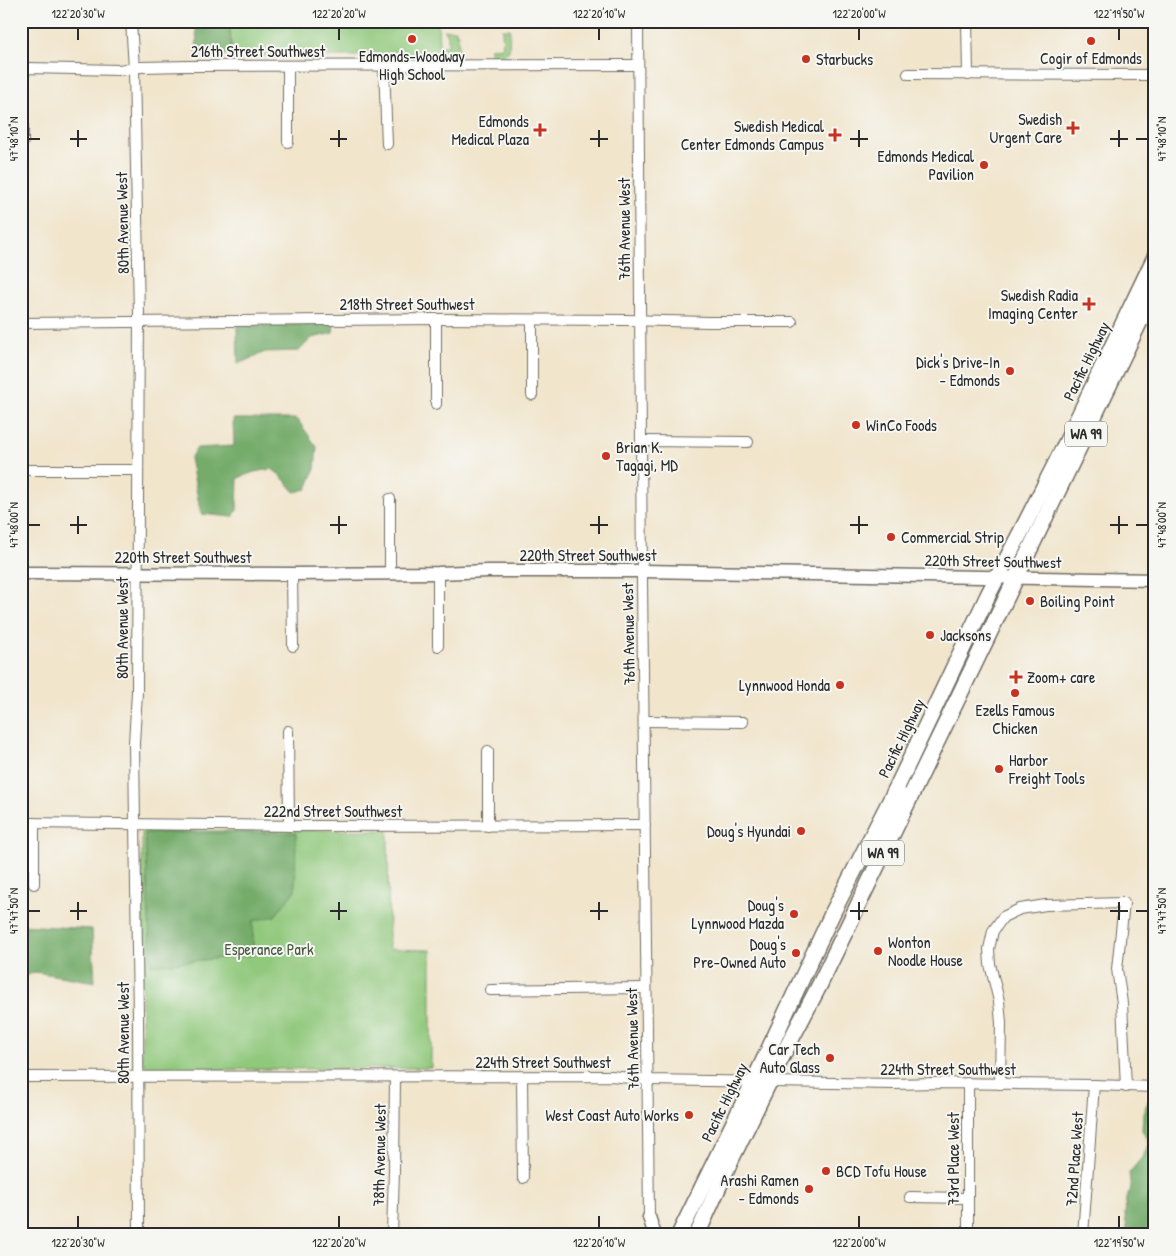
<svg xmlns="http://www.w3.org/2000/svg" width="1176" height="1256" viewBox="0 0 1176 1256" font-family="'Patrick Hand',sans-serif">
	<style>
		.green { fill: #90c87b; stroke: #5e7a53 }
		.forest { fill: #74ac6b; stroke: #506c4b }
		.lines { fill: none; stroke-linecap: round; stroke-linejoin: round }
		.minor-casing { stroke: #706c63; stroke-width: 12 }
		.major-casing { stroke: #706c63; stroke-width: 15 }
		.highway-casing { stroke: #706c63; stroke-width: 18 }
		.minor { stroke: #fff; stroke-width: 10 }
		.major { stroke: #fff; stroke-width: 12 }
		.highway { stroke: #fff; stroke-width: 15 }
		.ticks { fill: none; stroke: #2b2b2b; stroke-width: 2 }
		.poi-dot { fill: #c8321e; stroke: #f6f6f2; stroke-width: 2 }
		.labels { text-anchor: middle; stroke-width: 4; stroke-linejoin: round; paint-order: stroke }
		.shield { fill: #f6f6f2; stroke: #686867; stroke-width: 1 }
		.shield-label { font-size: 15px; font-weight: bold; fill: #2b2b2b }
		.street-label { font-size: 16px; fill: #2b2b2b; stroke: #f6f6f2 }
		.poi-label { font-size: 16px; fill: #2b2b2b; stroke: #f6f6f2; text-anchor: end }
		.park-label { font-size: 16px; fill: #495a43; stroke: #f6f6f2 }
		.neatline { fill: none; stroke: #2b2b2b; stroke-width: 2 }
		.ticks-label { font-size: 12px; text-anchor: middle; fill: #2b2b2b }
	</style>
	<rect width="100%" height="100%" fill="#f6f6f2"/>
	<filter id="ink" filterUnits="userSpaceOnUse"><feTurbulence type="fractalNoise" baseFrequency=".02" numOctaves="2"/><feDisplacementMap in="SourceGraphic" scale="10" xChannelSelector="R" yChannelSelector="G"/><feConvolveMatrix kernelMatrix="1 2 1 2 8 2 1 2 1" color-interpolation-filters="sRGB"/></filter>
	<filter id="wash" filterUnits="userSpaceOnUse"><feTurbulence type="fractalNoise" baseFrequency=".0096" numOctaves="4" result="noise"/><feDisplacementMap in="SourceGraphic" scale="20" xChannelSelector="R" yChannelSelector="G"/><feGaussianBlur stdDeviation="1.12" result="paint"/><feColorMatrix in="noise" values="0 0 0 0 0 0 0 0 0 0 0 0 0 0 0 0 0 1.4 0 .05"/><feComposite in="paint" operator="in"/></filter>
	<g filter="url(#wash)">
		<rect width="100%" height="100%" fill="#f1e5cc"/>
		<g class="green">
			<path d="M229,21H438L439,46H448V35L444,30H456V34H458L459,56H232Z"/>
			<path d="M502,29H510L509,51C503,57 497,56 490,56V48L503,47Z"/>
			<path d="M388,830L389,949L431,950V1068L150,1070L145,1065L142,1060V831Z"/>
		</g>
		<g class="forest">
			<path d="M196,21H229L232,55L197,54Z"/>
			<path d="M334,324L333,333L312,338L299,351L265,352L238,364L237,326Z"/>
			<path d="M233,419H297L317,447L315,469L307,489L295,492L280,475L272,469L254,472L238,478L237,510L233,517L201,514L190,458L197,448L234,446Z"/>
			<path d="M145,833H296L295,890L275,916L253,921V955L151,965Z"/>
			<path d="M21,925L92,929L95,982L35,972L21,978Z"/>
			<path d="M1153,1091L1155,1094V1206L1149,1235H1128L1125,1216L1126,1198L1131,1190L1129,1173L1144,1155L1149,1141L1142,1130L1143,1113Z"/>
		</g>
	</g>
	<g filter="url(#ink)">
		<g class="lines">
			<defs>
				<g id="minor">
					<path d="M131,21L134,68L139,314L137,692L134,743L135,823L138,1015L139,1235"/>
					<path d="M638,21L642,581L649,1217"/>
					<path d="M967,21L968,75"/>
					<path d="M288,66V142"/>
					<path d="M384,66L387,144"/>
					<path d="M908,74L1155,75"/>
					<path d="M23,142V76L25,71L29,68L119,70L140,67L188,66L638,65"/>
					<path d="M532,320V395"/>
					<path d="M21,323L436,319L626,320L708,322H792"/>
					<path d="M436,404V319"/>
					<path d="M641,441L748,442"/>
					<path d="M21,470H138"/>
					<path d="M390,499V574"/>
					<path d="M438,573V646"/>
					<path d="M292,574L293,646"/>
					<path d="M644,721L743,722"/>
					<path d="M288,731L289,826"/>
					<path d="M488,751V826"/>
					<path d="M21,823L305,826L645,825"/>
					<path d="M34,823V884"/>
					<path d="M490,990L646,988"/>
					<path d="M21,1077L611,1076L648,1080L894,1084L936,1083L1094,1085L1155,1087"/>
					<path d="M522,1077L523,1178"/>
					<path d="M968,1083V1235"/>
					<path d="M1000,1084L1001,1023L999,1001L990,964L989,949L993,931L1003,917L1020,909L1046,905L1124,903L1117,969L1122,1003L1126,1087"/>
					<path d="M910,1197L968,1198"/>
					<path d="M392,1235L394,1171L395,1077"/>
					<path d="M1083,1235L1094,1085"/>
				</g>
				<g id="major">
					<path d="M21,573L292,574L438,573L488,571H642L1155,580"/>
					<path d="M881,859L879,843L900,795L899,791L897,787"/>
					<path d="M649,1217L655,1235"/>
				</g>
				<g id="highway">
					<path d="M679,1235L754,1081L833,912L897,787L988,595L1024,526L1064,447L1155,257"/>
					<path d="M697,1235L728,1166L775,1070L819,986L1155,290"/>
				</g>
			</defs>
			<use href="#minor" class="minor-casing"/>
			<use href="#major" class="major-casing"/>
			<use href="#highway" class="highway-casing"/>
			<use href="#minor" class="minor"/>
			<use href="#major" class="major"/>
			<use href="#highway" class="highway"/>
		</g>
	</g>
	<path class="ticks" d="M78,28V40M339,28V40M599,28V40M859,28V40M1119,28V40M78,130V147M339,130V147M599,130V147M859,130V147M1119,130V147M28,139H40M70,139H87M330,139H347M590,139H608M850,139H868M1110,139H1128M1136,139H1148M78,516V534M339,516V534M599,516V534M859,516V534M1119,516V534M28,525H40M70,525H87M330,525H347M590,525H608M850,525H868M1110,525H1128M1136,525H1148M78,902V920M339,902V920M599,902V920M859,902V920M1119,902V920M28,911H40M70,911H87M330,911H347M590,911H608M850,911H868M1110,911H1128M1136,911H1148M78,1216V1228M339,1216V1228M599,1216V1228M859,1216V1228M1119,1216V1228"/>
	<g class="poi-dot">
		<circle cx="412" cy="39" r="5"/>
		<circle cx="1091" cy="41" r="5"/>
		<circle cx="806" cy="59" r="5"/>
		<path d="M1070.5 120.5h5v5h5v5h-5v5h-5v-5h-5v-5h5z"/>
		<path d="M537.5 122.5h5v5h5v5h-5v5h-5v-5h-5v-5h5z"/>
		<path d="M832.5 127.5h5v5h5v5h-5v5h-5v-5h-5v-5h5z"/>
		<circle cx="984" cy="165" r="5"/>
		<path d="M1086.5 296.5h5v5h5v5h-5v5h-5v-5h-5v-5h5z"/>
		<circle cx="1010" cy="371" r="5"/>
		<circle cx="856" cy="425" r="5"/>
		<circle cx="606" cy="456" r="5"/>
		<circle cx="891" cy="537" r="5"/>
		<circle cx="1030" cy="601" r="5"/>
		<circle cx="930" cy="635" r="5"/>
		<path d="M1013.5 669.5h5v5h5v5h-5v5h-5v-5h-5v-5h5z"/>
		<circle cx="840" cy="685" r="5"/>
		<circle cx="1015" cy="693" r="5"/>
		<circle cx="999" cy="769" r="5"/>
		<circle cx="801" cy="831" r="5"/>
		<circle cx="794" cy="914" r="5"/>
		<circle cx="878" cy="951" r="5"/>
		<circle cx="796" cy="953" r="5"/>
		<circle cx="830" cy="1058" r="5"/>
		<circle cx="689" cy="1115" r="5"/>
		<circle cx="826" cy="1171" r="5"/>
		<circle cx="809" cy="1189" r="5"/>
	</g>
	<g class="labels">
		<g class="shield">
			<rect x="1065" y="421.5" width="42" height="25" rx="4"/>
			<rect x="862" y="840.5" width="42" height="25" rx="4"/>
		</g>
		<g class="shield-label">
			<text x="1086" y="439">WA 99</text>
			<text x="883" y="858">WA 99</text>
		</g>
		<g class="street-label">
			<text x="258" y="57">216th Street Southwest</text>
			<text transform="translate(122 223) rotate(-91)" y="6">80th Avenue West</text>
			<text transform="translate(624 229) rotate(-90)" y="6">76th Avenue West</text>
			<text x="407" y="310">218th Street Southwest</text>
			<text transform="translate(1086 361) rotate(-64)" y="6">Pacific Highway</text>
			<text x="588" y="561">220th Street Southwest</text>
			<text x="183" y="563">220th Street Southwest</text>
			<text transform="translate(993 561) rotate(1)" y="6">220th Street Southwest</text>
			<text transform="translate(122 628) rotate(-90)" y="6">80th Avenue West</text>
			<text transform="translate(628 634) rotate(-91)" y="6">76th Avenue West</text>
			<text transform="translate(901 738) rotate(-64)" y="6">Pacific Highway</text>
			<text x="333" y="817">222nd Street Southwest</text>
			<text transform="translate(123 1033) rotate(-90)" y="6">80th Avenue West</text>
			<text transform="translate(632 1039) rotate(-91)" y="6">76th Avenue West</text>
			<text x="543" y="1068">224th Street Southwest</text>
			<text x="948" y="1075">224th Street Southwest</text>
			<text transform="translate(724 1102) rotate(-64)" y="6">Pacific Highway</text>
			<text transform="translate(379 1155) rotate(-89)" y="6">78th Avenue West</text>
			<text transform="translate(953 1159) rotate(-90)" y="6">73rd Place West</text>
			<text transform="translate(1074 1159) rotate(-86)" y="6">72nd Place West</text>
		</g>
		<g class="poi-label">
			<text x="412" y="62" text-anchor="middle">Edmonds-Woodway<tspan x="412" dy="18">High School</tspan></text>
			<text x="1091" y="64" text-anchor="middle">Cogir of Edmonds</text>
			<text x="816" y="65" text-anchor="start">Starbucks</text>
			<text x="1062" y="125">Swedish<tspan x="1062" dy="18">Urgent Care</tspan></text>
			<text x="529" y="127">Edmonds<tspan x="529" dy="18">Medical Plaza</tspan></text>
			<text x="824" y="132">Swedish Medical<tspan x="824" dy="18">Center Edmonds Campus</tspan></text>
			<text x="974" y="162">Edmonds Medical<tspan x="974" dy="18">Pavilion</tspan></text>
			<text x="1078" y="301">Swedish Radia<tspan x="1078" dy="18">Imaging Center</tspan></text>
			<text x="1000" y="368">Dick's Drive-In<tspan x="1000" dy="18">- Edmonds</tspan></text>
			<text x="866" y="431" text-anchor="start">WinCo Foods</text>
			<text x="616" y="453" text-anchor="start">Brian K.<tspan x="616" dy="18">Tagagi, MD</tspan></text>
			<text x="901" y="543" text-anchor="start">Commercial Strip</text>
			<text x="1040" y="607" text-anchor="start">Boiling Point</text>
			<text x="940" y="641" text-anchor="start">Jacksons</text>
			<text x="1027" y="683" text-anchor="start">Zoom+ care</text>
			<text x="830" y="691">Lynnwood Honda</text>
			<text x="1015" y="716" text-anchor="middle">Ezells Famous<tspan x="1015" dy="18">Chicken</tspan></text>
			<text x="1009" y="766" text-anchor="start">Harbor<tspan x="1009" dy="18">Freight Tools</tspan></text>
			<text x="791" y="837">Doug's Hyundai</text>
			<text x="784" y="911">Doug's<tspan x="784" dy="18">Lynnwood Mazda</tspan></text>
			<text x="888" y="948" text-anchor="start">Wonton<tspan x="888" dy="18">Noodle House</tspan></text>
			<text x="786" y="950">Doug's<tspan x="786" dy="18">Pre-Owned Auto</tspan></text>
			<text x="820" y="1055">Car Tech<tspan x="820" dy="18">Auto Glass</tspan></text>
			<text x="679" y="1121">West Coast Auto Works</text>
			<text x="836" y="1177" text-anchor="start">BCD Tofu House</text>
			<text x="799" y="1186">Arashi Ramen<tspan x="799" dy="18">- Edmonds</tspan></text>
		</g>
		<g class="park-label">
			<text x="269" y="955">Esperance Park</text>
		</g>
	</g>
	<rect width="1176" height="1256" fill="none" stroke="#f6f6f2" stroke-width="55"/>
	<rect x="28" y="28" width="1120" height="1200" class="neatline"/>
	<g class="ticks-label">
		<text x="78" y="18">122°20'30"W</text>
		<text x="339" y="18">122°20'20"W</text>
		<text x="599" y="18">122°20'10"W</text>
		<text x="859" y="18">122°20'00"W</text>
		<text x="1119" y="18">122°19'50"W</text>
		<text transform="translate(14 139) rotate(-90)" y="4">47°48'10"N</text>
		<text transform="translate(1162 139) rotate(-90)" y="4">47°48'10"N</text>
		<text transform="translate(14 525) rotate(-90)" y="4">47°48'00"N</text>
		<text transform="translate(1162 525) rotate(-90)" y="4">47°48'00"N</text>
		<text transform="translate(14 911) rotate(-90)" y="4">47°47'50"N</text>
		<text transform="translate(1162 911) rotate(-90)" y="4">47°47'50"N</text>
		<text x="78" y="1247">122°20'30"W</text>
		<text x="339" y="1247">122°20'20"W</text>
		<text x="599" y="1247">122°20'10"W</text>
		<text x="859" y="1247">122°20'00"W</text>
		<text x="1119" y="1247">122°19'50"W</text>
	</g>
</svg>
